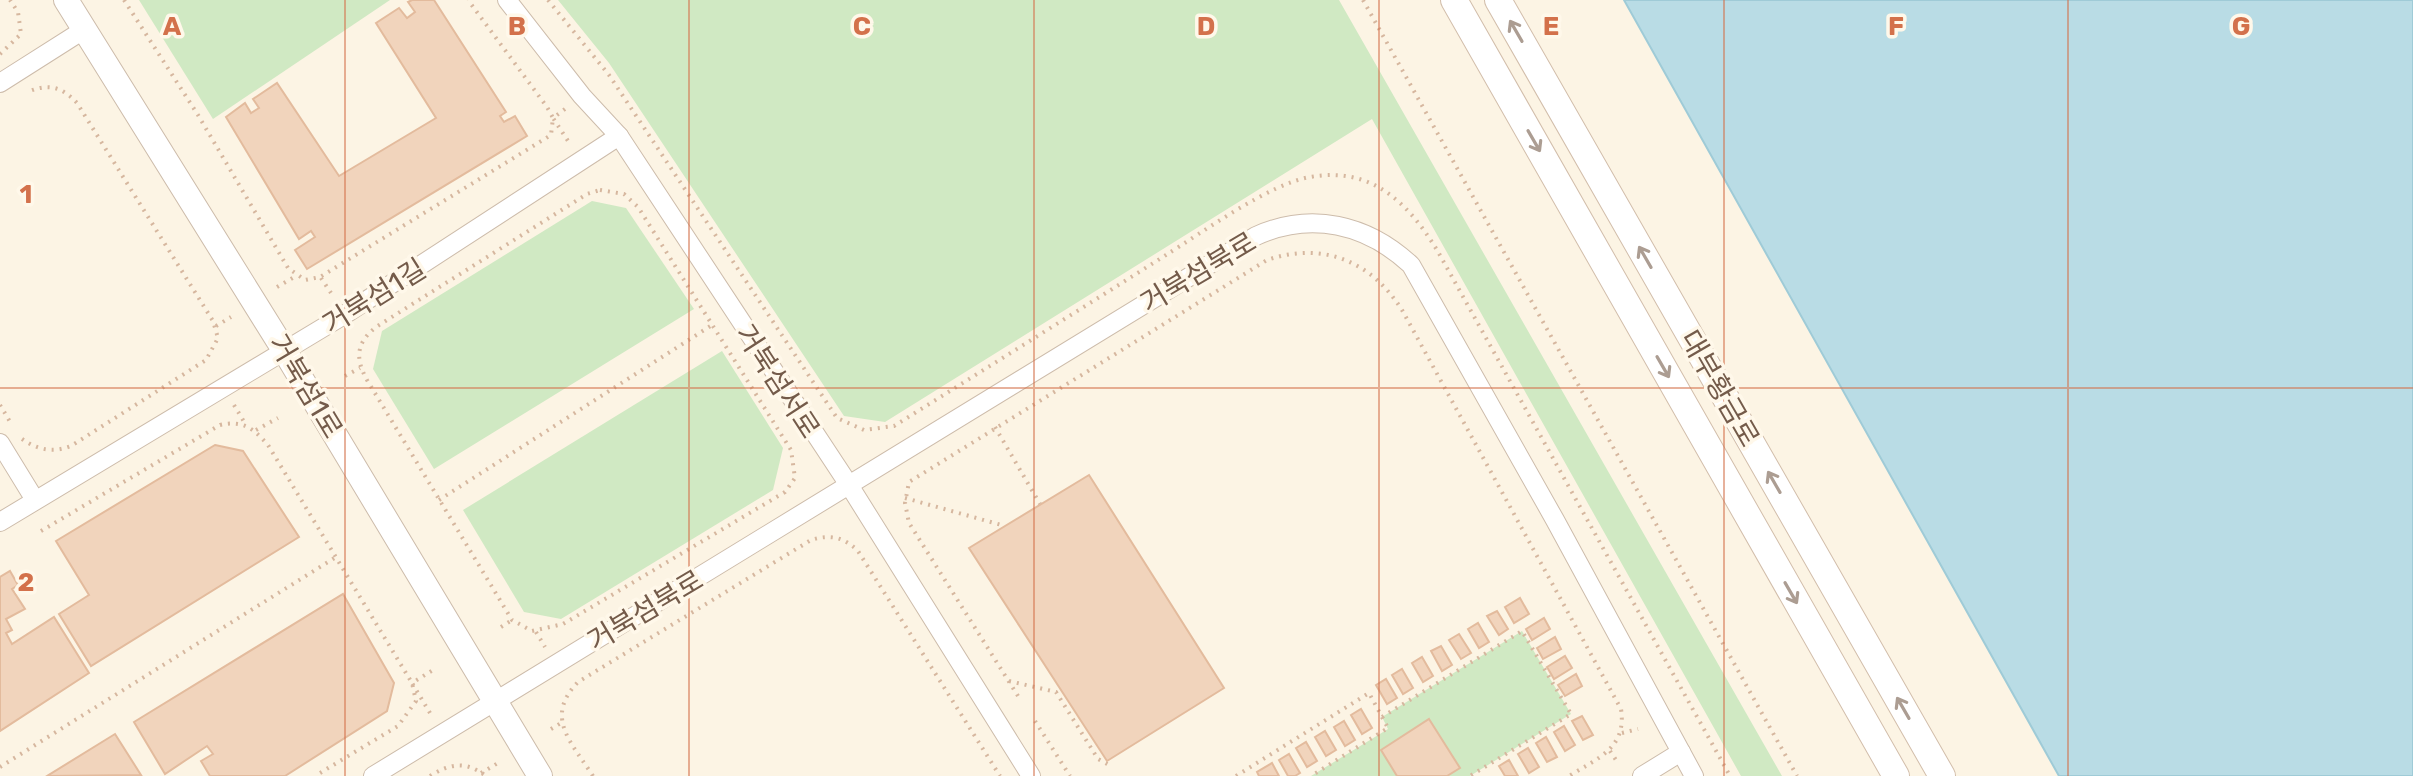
<svg xmlns="http://www.w3.org/2000/svg" width="2413" height="776" viewBox="0 0 2413 776" font-family="Rubik,'Noto Sans KR',sans-serif">
	<style>
		.green { fill: #d0e9c3 }
		.water { fill: #b9dce5; stroke: #9fcbd7; stroke-width: 2 }
		.building { fill: #f1d4bc; stroke: #e3bb9d; stroke-width: 2 }
		.lines { fill: none; stroke-linecap: round; stroke-linejoin: round }
		.minor-casing { stroke: #cdbcab; stroke-width: 20 }
		.tertiary-casing { stroke: #cdbcab; stroke-width: 26 }
		.secondary-casing { stroke: #d2beab; stroke-width: 28 }
		.path { stroke: #d6b79f; stroke-width: 4; stroke-dasharray: 2 6; stroke-linecap: butt }
		.minor { stroke: #fff; stroke-width: 18 }
		.tertiary { stroke: #fff; stroke-width: 24 }
		.secondary { stroke: #fff; stroke-width: 26 }
		.oneway { stroke: #ac9d92 }
		.grid { fill: none; stroke: #d3714b; stroke-width: 2; stroke-opacity: 0.55 }
		.labels { text-anchor: middle; stroke-width: 7; stroke-linejoin: round; paint-order: stroke }
		.street-label { font-size: 28px; fill: #745b4a; stroke: #fff8ea }
		.grid-label { font-size: 26px; text-anchor: middle; font-weight: bold; fill: #d3714b; stroke: #fff8ea; stroke-width: 7; stroke-linejoin: round; paint-order: stroke }
	</style>
	<rect width="100%" height="100%" fill="#fcf4e4"/>
	<g class="green">
		<path d="M139,0H390L213,119Z"/>
		<path d="M558,0H1339L1782,776H1741L1372,119L885,422L844,416L609,63Z"/>
		<path d="M592,201L626,208L694,309L434,469L373,369L382,331Z"/>
		<path d="M722,351L783,448L773,490L561,619L524,612L463,510Z"/>
		<path d="M1522,631L1571,714L1470,776H1311L1388,729L1382,717Z"/>
	</g>
	<path class="water" d="M1624,0H2413V776H2059Z"/>
	<g class="building">
		<path d="M412,0H434L506,112L500,116L504,122L515,116L527,136L307,269L295,250L315,237L311,231L299,239L226,117L245,103L251,113L259,108L253,99L277,83L339,176L436,118L376,23L399,8L407,18L415,12L408,2Z"/>
		<path d="M215,445L243,451L299,537L91,666L59,614L89,595L56,541Z"/>
		<path d="M1089,475L1224,688L1107,761L969,548Z"/>
		<path d="M10,571L18,585L12,589L25,609L6,619L12,630L6,633L12,644L54,617L89,673L0,731V577Z"/>
		<path d="M343,594L394,683L387,711L285,776H210L201,761L213,754L207,746L165,774L134,722Z"/>
		<path d="M1520,598L1529,614L1514,623L1505,607Z"/>
		<path d="M1497,611L1508,629L1499,635L1487,616Z"/>
		<path d="M1544,618L1550,629L1532,640L1526,629Z"/>
		<path d="M1478,623L1489,642L1479,648L1468,629Z"/>
		<path d="M1459,634L1471,653L1461,659L1449,640Z"/>
		<path d="M1555,637L1561,649L1543,659L1537,648Z"/>
		<path d="M1441,646L1452,665L1442,671L1431,651Z"/>
		<path d="M1565,656L1572,668L1554,679L1547,667Z"/>
		<path d="M1422,657L1433,676L1423,682L1412,663Z"/>
		<path d="M1402,669L1413,688L1403,694L1392,675Z"/>
		<path d="M1576,674L1582,686L1565,696L1558,685Z"/>
		<path d="M1386,679L1397,698L1387,704L1376,685Z"/>
		<path d="M1361,709L1372,728L1362,734L1351,715Z"/>
		<path d="M1582,716L1593,735L1583,740L1572,721Z"/>
		<path d="M1429,719L1460,768L1447,776H1397L1381,750Z"/>
		<path d="M1344,721L1355,740L1345,746L1334,727Z"/>
		<path d="M1564,726L1575,745L1565,751L1554,732Z"/>
		<path d="M1325,731L1336,750L1326,756L1315,737Z"/>
		<path d="M115,734L141,775L47,776Z"/>
		<path d="M1546,737L1557,757L1547,762L1536,743Z"/>
		<path d="M1306,742L1317,761L1307,767L1296,748Z"/>
		<path d="M1528,748L1539,767L1529,773L1518,754Z"/>
		<path d="M1289,754L1300,773L1295,776H1288L1279,760Z"/>
		<path d="M1509,760L1518,776H1505L1499,766Z"/>
		<path d="M1272,763L1279,776H1259L1257,772Z"/>
	</g>
	<g class="lines">
		<defs>
			<g id="minor">
				<path d="M507,0L582,96L619,136L849,485L1031,776"/>
				<path d="M0,83L85,29"/>
				<path d="M0,443L35,500"/>
				<path d="M0,522L344,315L619,136"/>
				<path d="M373,776L1256,236C1311,211 1367,224 1411,265L1555,520L1694,776"/>
				<path d="M1642,776L1681,752"/>
			</g>
			<path id="tertiary" d="M66,0L284,350L540,776"/>
			<g id="secondary">
				<path d="M1454,0L1896,776"/>
				<path d="M1498,0L1942,776"/>
			</g>
		</defs>
		<use href="#minor" class="minor-casing"/>
		<use href="#tertiary" class="tertiary-casing"/>
		<use href="#secondary" class="secondary-casing"/>
		<g class="path">
			<path d="M124,0L198,115L288,268L305,280L320,277L551,135L553,118L547,107L468,0"/>
			<path d="M548,0L609,75L837,418L864,430L894,426C985,369 1076,312 1166,255C1203,232 1269,184 1310,177C1372,166 1408,203 1437,250L1730,776"/>
			<path d="M1363,0L1797,776"/>
			<path d="M0,54L21,34L18,12L10,0"/>
			<path d="M565,109L553,118L570,144"/>
			<path d="M600,190L624,194L638,207L791,450L795,478L785,492L563,624L532,631L512,620L367,380C355,358 356,343 376,327L587,194Z"/>
			<path d="M321,278L333,296"/>
			<path d="M277,287L296,276"/>
			<path d="M216,326L231,317"/>
			<path d="M345,376L360,368"/>
			<path d="M0,405L12,425"/>
			<path d="M234,405L246,425"/>
			<path d="M995,427L1040,504"/>
			<path d="M256,430L278,418"/>
			<path d="M22,439C38,450 53,453 71,446L206,360L218,338L213,321L77,103C63,88 50,83 30,91"/>
			<path d="M905,498L1005,526"/>
			<path d="M439,500L712,325"/>
			<path d="M41,531L220,425C243,420 253,428 268,445L412,683L416,701L398,726L315,776"/>
			<path d="M501,627L512,620"/>
			<path d="M536,632L545,647"/>
			<path d="M1009,681L1056,692L1098,759L1109,765"/>
			<path d="M1018,696L909,523L905,503L909,482L1267,260C1323,241 1371,261 1402,310L1621,709C1627,748 1598,758 1569,776"/>
			<path d="M430,713L412,683L433,670"/>
			<path d="M1382,717L1522,631L1571,714L1470,776"/>
			<path d="M1035,721L1070,776"/>
			<path d="M551,729L561,723"/>
			<path d="M1622,733L1638,729"/>
			<path d="M1610,751L1618,763"/>
			<path d="M0,767L336,557"/>
			<path d="M481,773L498,763"/>
			<path d="M430,776C451,763 466,761 486,776"/>
			<path d="M593,776C571,742 544,717 578,682L811,540C830,534 844,537 858,551L1000,776"/>
			<path d="M1236,776L1369,693L1388,728L1311,776"/>
		</g>
		<use href="#minor" class="minor"/>
		<use href="#tertiary" class="tertiary"/>
		<use href="#secondary" class="secondary"/>
	</g>
	<defs><path id="oneway-shaft" d="M-6 0H5M1.5-3L5.5 0L1.5 3" fill="none" stroke-width="1.6" stroke-linecap="round" stroke-linejoin="round" transform="scale(2)"/></defs>
	<g class="oneway">
		<use href="#oneway-shaft" transform="translate(1516 31) rotate(-120)"/>
		<use href="#oneway-shaft" transform="translate(1534 141) rotate(60)"/>
		<use href="#oneway-shaft" transform="translate(1645 257) rotate(-120)"/>
		<use href="#oneway-shaft" transform="translate(1663 367) rotate(60)"/>
		<use href="#oneway-shaft" transform="translate(1774 482) rotate(-120)"/>
		<use href="#oneway-shaft" transform="translate(1791 593) rotate(60)"/>
		<use href="#oneway-shaft" transform="translate(1903 708) rotate(-120)"/>
	</g>
	<path class="grid" d="M345,0V776M689,0V776M1034,0V776M1379,0V776M1724,0V776M2068,0V776M0,388H2413"/>
	<g class="labels">
		<g class="street-label">
			<text transform="translate(1198 272) rotate(-31)" y="10">거북섬북로</text>
			<text transform="translate(374 296) rotate(-32)" y="10">거북섬1길</text>
			<text transform="translate(778 381) rotate(57)" y="10">거북섬서로</text>
			<text transform="translate(306 386) rotate(59)" y="10">거북섬1로</text>
			<text transform="translate(1720 388) rotate(60)" y="10">대부황금로</text>
			<text transform="translate(645 610) rotate(-31)" y="10">거북섬북로</text>
		</g>
	</g>
	<g class="grid-label">
		<text x="172" y="35">A</text>
		<text x="517" y="35">B</text>
		<text x="862" y="35">C</text>
		<text x="1206" y="35">D</text>
		<text x="1551" y="35">E</text>
		<text x="1896" y="35">F</text>
		<text x="2241" y="35">G</text>
		<text x="26" y="203">1</text>
		<text x="26" y="591">2</text>
	</g>
</svg>
